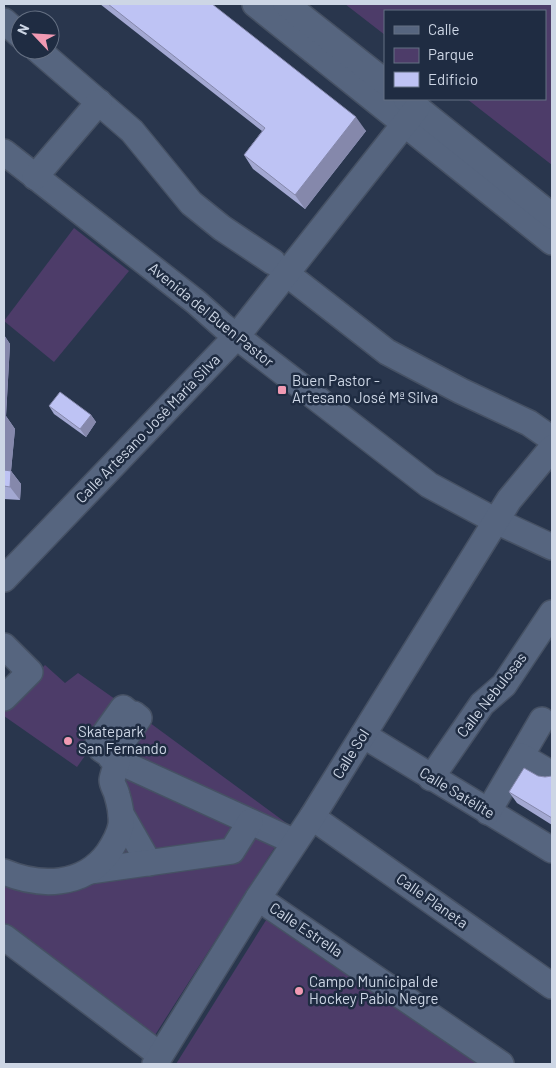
<svg xmlns="http://www.w3.org/2000/svg" width="556" height="1068" viewBox="0 0 556 1068" font-family="Barlow,sans-serif">
	<style>
		.green { fill: #4d3c69 }
		.lines { fill: none; stroke-linecap: round; stroke-linejoin: round }
		.minor-casing { stroke: #465164; stroke-width: 28 }
		.minor { stroke: #56657f; stroke-width: 25 }
		.wall { fill: #a3a8d2 }
		.shaded-wall { fill: #8588ab }
		.building { fill: #bec3f4; stroke: #8588ab }
		.poi-dot { fill: #f19ab3; stroke: #1f2c42; stroke-width: 2 }
		.labels { text-anchor: middle; stroke-width: 5; stroke-linejoin: round; paint-order: stroke }
		.street-label { font-size: 15px; fill: #cdd6e5; stroke: #1f2c42 }
		.poi-label { font-size: 15px; fill: #cdd6e5; stroke: #1f2c42; text-anchor: start }
	</style>
	<rect width="100%" height="100%" fill="#29364d"/>
	<g class="green">
		<path d="M345,4H552V165L467,99H545V11H385V35Z"/>
		<path d="M74,228L129,271L54,362L4,321Z"/>
		<path d="M45,665L65,683L78,673L122,704L77,767L4,716V708Z"/>
		<path d="M146,720L289,825L148,1046L4,937V872L60,881L116,842L112,781Z"/>
		<path d="M268,917L486,1064H176Z"/>
	</g>
	<g class="lines">
		<defs>
			<g id="minor">
				<path d="M255,4L552,242"/>
				<path d="M286,4L385,82"/>
				<path d="M4,21L20,35"/>
				<path d="M38,50L132,131L191,203L222,228L273,262"/>
				<path d="M406,99L552,216"/>
				<path d="M4,152L196,302L223,326L429,485L496,521L552,547"/>
				<path d="M35,177L99,102"/>
				<path d="M287,274L387,352L461,391L529,423L552,439"/>
				<path d="M4,579L237,336L417,108"/>
				<path d="M4,646L30,672L4,698"/>
				<path d="M363,735L552,850"/>
				<path d="M98,743L123,708L128,712L101,749L107,753L134,714L139,718L111,758L295,842"/>
				<path d="M521,756L542,720"/>
				<path d="M431,778L482,704L504,685L552,613"/>
				<path d="M488,812L521,756L552,774"/>
				<path d="M121,814L149,863"/>
				<path d="M312,817L552,986"/>
				<path d="M90,871L232,851L250,822"/>
				<path d="M4,872C40,887 83,887 108,853C114,844 119,836 121,825C122,815 120,805 117,795C116,790 112,785 112,780C113,774 116,767 117,762"/>
				<path d="M258,898L501,1064"/>
				<path d="M4,937L160,1055"/>
				<path d="M155,1064L258,898L312,817L509,500L552,448"/>
			</g>
		</defs>
		<use href="#minor" class="minor-casing"/>
		<use href="#minor" class="minor"/>
	</g>
	<g class="wall">
		<path d="M100,4H212L366,131L305,209L253,169L244,155L262,131Z"/>
		<path d="M4,335L10,344L6,416L15,429L11,471L21,484L20,500L4,499Z"/>
		<path d="M49,406L91,415L96,422L86,437L54,414Z"/>
		<path d="M538,776L545,777L552,776V825L517,803L509,792Z"/>
	</g>
	<g class="shaded-wall">
		<path d="M356,117L366,131L305,209L295,195Z"/>
		<path d="M4,335L10,344L6,416L15,429L11,471L21,484L20,500L10,487L4,474Z"/>
		<path d="M91,415L96,422L86,437L80,429Z"/>
	</g>
	<g class="building">
		<path d="M108,4H212L356,117L295,195L244,155L265,128Z"/>
		<path d="M60,392L91,415L80,429L49,406Z"/>
		<path d="M4,415L5,416L4,435Z"/>
		<path d="M4,470L11,471L10,487L4,486Z"/>
		<path d="M524,768L538,776L545,777L552,776V818L509,792Z"/>
	</g>
	<g class="poi-dot">
		<rect x="277" y="385" width="10" height="10" rx="2.5"/>
		<circle cx="68" cy="741" r="5"/>
		<circle cx="299" cy="991" r="5"/>
	</g>
	<g class="labels">
		<g class="street-label">
			<text transform="translate(211 315) rotate(39)" y="5">Avenida del Buen Pastor</text>
			<text transform="translate(148 429) rotate(-46)" y="5">Calle Artesano José María Silva</text>
			<text transform="translate(492 695) rotate(-52)" y="5">Calle Nebulosas</text>
			<text transform="translate(351 754) rotate(-58)" y="5">Calle Sol</text>
			<text transform="translate(457 793) rotate(31)" y="5">Calle Satélite</text>
			<text transform="translate(432 901) rotate(35)" y="5">Calle Planeta</text>
			<text transform="translate(306 930) rotate(34)" y="5">Calle Estrella</text>
		</g>
		<g class="poi-label">
			<text x="292" y="386">Buen Pastor -<tspan x="292" dy="17">Artesano José Mª Silva</tspan></text>
			<text x="78" y="737">Skatepark<tspan x="78" dy="17">San Fernando</tspan></text>
			<text x="309" y="987">Campo Municipal de<tspan x="309" dy="17">Hockey Pablo Negre</tspan></text>
		</g>
	</g>
	<rect width="556" height="1068" fill="none" stroke="#cdd6e5" stroke-width="10"/>
	<rect x="384" y="10" width="162" height="90" fill="#1f2c42" stroke="#657083"/>
	<rect x="394" y="26" width="25" height="8" fill="#56657f" stroke="#657083"/>
	<text x="428" y="35" font-size="15" fill="#cdd6e5">Calle</text>
	<rect x="394" y="48" width="25" height="15" fill="#4d3c69" stroke="#657083"/>
	<text x="428" y="60" font-size="15" fill="#cdd6e5">Parque</text>
	<rect x="394" y="72" width="25" height="15" fill="#bec3f4" stroke="#657083"/>
	<text x="428" y="85" font-size="15" fill="#cdd6e5">Edificio</text>
	<g transform="translate(35 35) rotate(295)"><circle r="24" fill="#1f2c42" stroke="#657083"/>
	<path d="M0-4L9 19L0 12L-9 19Z" fill="#f19ab3"/>
	<text y="-8" font-size="14" font-weight="bold" text-anchor="middle" fill="#cdd6e5">N</text>
	</g>
</svg>
